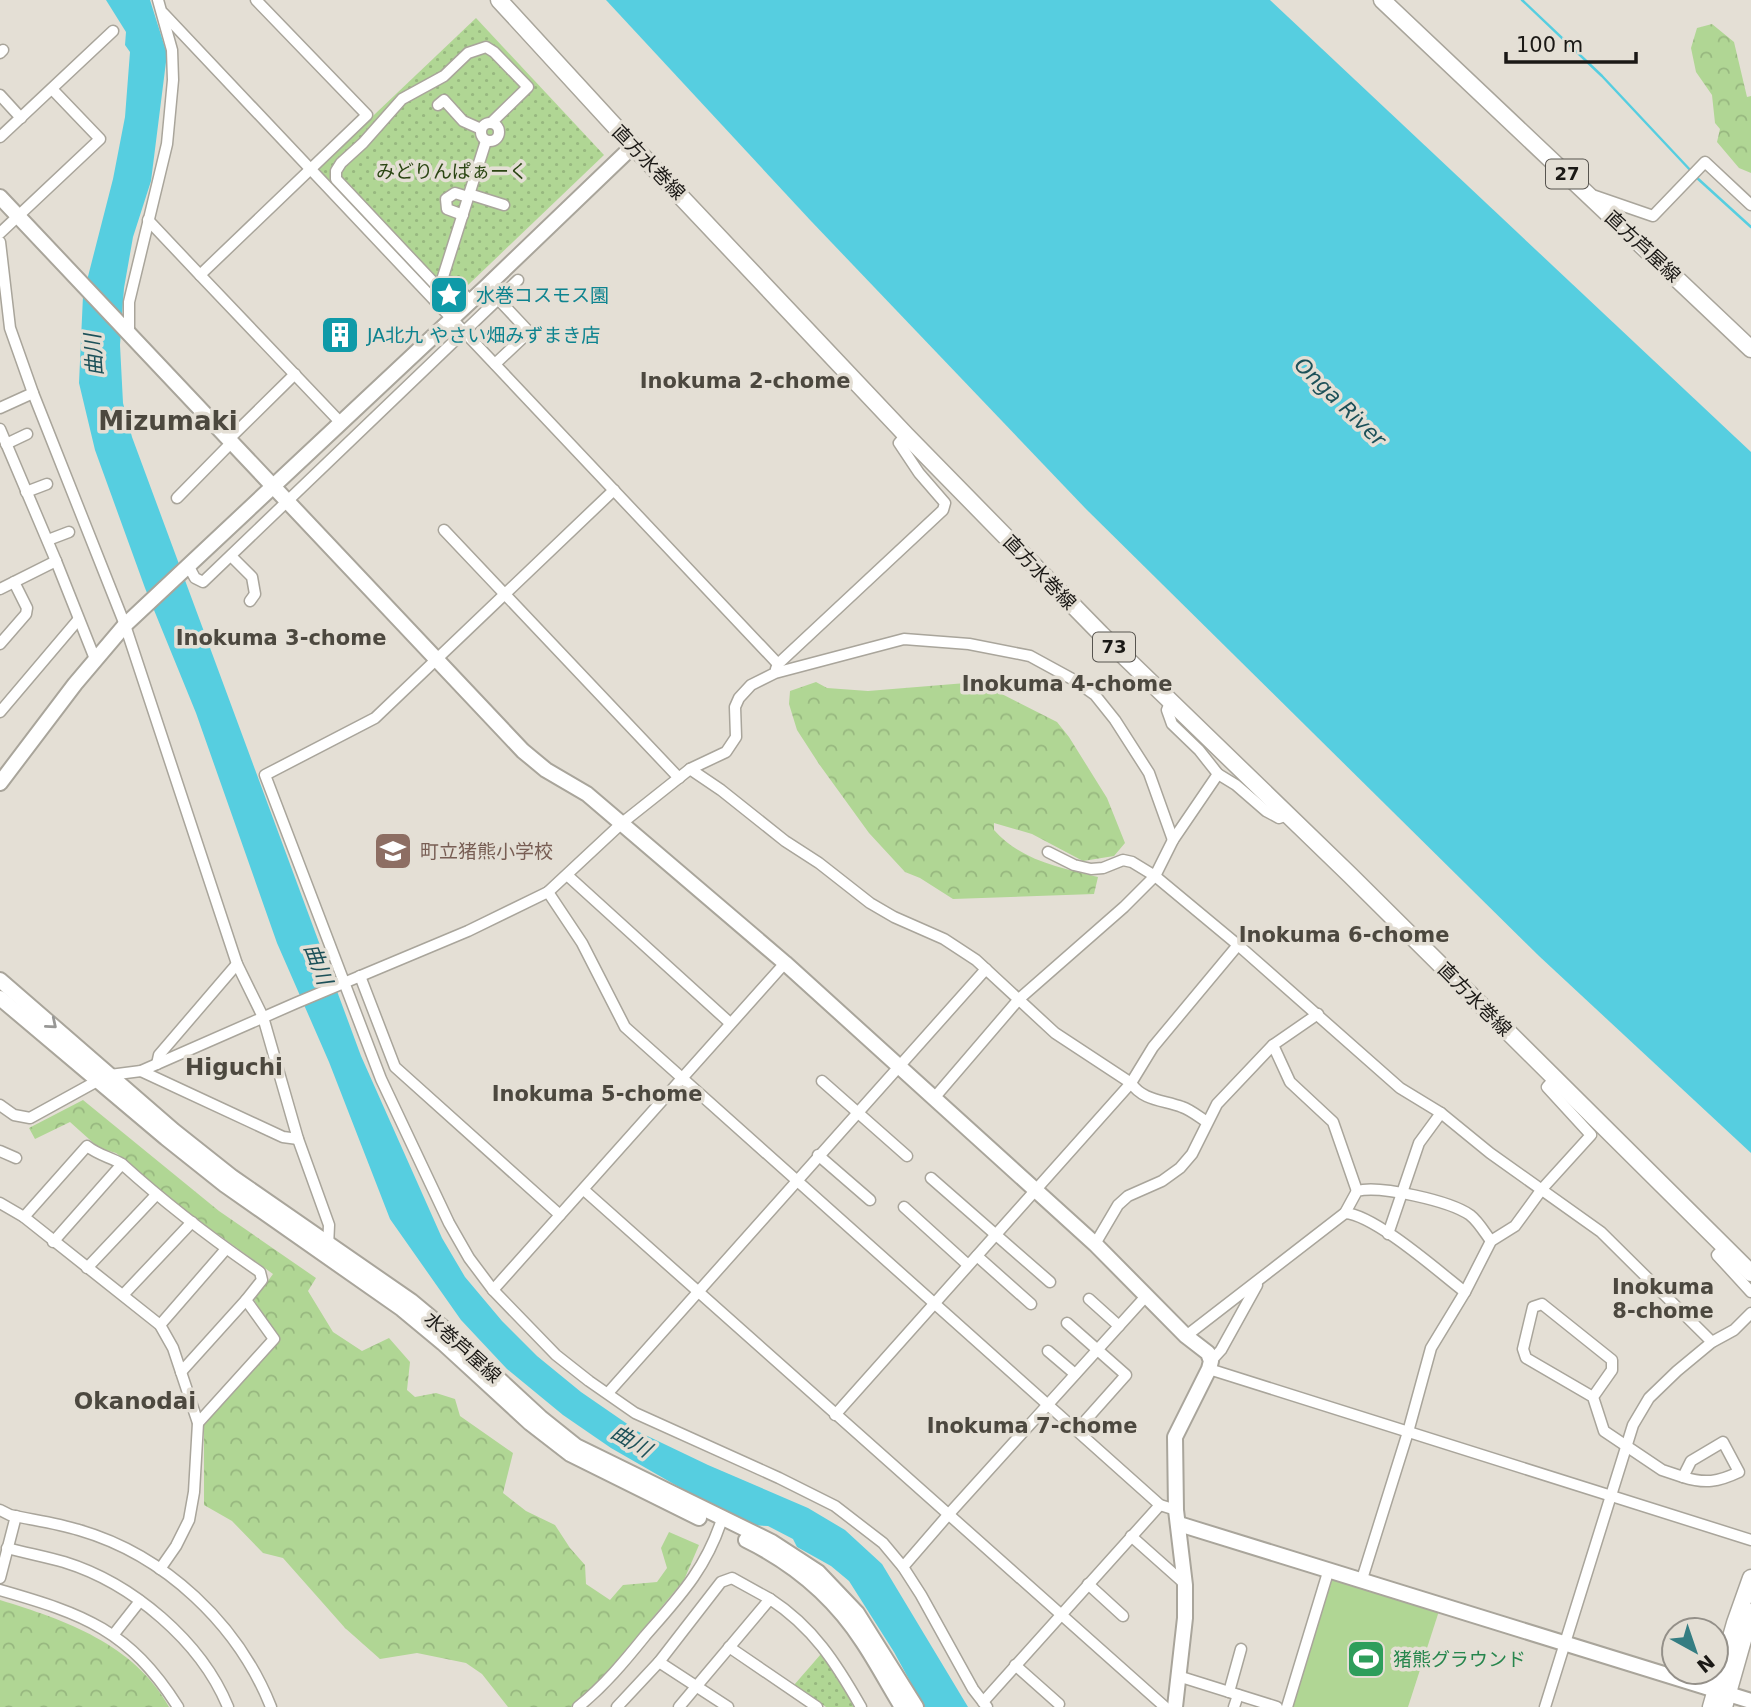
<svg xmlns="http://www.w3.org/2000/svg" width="1751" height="1707" viewBox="0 0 1751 1707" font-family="'DejaVu Sans','Noto Sans JP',sans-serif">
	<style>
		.grass { fill: url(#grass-dots) }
		.forest { fill: url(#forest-crowns) }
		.garden { fill: #b0d694 }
		.water { fill: #56cee0 }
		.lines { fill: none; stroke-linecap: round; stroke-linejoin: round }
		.stream { stroke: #56cee0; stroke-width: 2.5 }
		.street-casing { stroke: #a9a59b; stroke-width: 13 }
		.secondary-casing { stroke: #a9a59b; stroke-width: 18 }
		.primary-casing { stroke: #a9a59b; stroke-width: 19 }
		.street { stroke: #fff; stroke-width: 10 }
		.secondary { stroke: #fff; stroke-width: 14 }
		.primary { stroke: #fff; stroke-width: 16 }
		.oneway { stroke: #989896 }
		.labels { text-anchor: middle; stroke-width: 7; stroke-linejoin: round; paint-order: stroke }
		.shield { fill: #e4dfd5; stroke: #57544f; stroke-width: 2 }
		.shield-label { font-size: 18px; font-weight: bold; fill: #1b1916 }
		.street-label { font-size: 19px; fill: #1b1916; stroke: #e4dfd5 }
		.park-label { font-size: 19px; fill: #2b4613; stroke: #e4dfd5 }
		.culture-label { font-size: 19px; fill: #0d838f; stroke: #e4dfd5; text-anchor: start }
		.education-label { font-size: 19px; fill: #785e54; stroke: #e4dfd5; text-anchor: start }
		.leisure-label { font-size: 19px; fill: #27864d; stroke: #e4dfd5; text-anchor: start }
		.water-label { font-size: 21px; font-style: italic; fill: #1d5159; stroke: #e4dfd5 }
		.neighbourhood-label { font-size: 21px; font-weight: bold; fill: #4c483f; stroke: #e4dfd5 }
		.quarter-label { font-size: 23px; font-weight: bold; fill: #4c483f; stroke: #e4dfd5 }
		.district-label { font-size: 26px; font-weight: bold; fill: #4c483f; stroke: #e4dfd5 }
	</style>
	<defs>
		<pattern id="grass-dots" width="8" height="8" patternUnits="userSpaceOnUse" patternTransform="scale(1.75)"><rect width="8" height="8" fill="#b0d694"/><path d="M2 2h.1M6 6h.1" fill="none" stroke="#97b77f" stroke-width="1.8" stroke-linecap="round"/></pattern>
		<pattern id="forest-crowns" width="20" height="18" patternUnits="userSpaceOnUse" patternTransform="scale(1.75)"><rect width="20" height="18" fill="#b0d694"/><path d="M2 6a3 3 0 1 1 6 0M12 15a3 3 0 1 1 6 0" fill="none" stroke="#97b77f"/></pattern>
	</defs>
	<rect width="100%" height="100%" fill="#e4dfd5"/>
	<g class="grass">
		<path d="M476,18L604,155L445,307L315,171Z"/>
		<path d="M821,1654L838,1677L854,1707H826L794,1685Z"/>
	</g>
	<g class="forest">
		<path d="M1712,24L1734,42L1747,97L1751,96V173L1739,168L1717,142L1720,129L1715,123L1712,95L1696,72L1691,48L1697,28Z"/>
		<path d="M816,682L827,688L868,691L966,683L992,689L1057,722L1069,737L1107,798L1125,843L1114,856L1083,861L1032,834L994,823V830C1020,860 1060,868 1098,877L1094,894L953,899L920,878L905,872L869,833L819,764L797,730L789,704L790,691Z"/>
		<path d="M83,1100L219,1211L316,1278L308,1291L333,1332L362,1351L389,1338L410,1362L407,1390L415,1397L436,1393L455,1399L460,1416L513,1453L503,1493L526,1511L555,1525L570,1548L585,1565L586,1584L610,1600L623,1585L657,1582L667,1568L661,1548L669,1532L699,1545L684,1580L594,1688L571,1707H508L482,1674L466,1663L417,1653L380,1659L345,1628L283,1558L263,1553L232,1521L204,1505V1425L280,1340L254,1300L273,1274L191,1215L116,1153L99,1148L70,1122L35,1139L29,1128Z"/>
		<path d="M0,1600C65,1620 134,1644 169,1707H0Z"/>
	</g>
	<path class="garden" d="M1333,1577L1439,1611L1408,1707H1292Z"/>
	<g class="water">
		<path d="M106,0H150L167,54L151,181L133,237L124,288L120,345L123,403L132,437L361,1056L442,1238L465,1277L502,1321L537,1356L581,1392L639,1432L708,1465L808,1508L845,1530L882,1564L968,1707H924L894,1652L849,1581L831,1566L797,1547L793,1539L768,1526L745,1525L611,1448L563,1415L507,1369L461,1320L390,1219L329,1062L277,943L196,713L145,588L95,450L79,383L83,296L113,179L125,117L130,52L125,45L126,32Z"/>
		<path d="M606,0H1270L1751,452V1153L1539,956L1086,509L811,221Z"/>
	</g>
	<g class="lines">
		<g class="stream">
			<path d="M1522,0L1602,76L1692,172"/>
			<path d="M1696,177L1751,227"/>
		</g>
		<defs>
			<g id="street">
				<path d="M256,0L367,115L200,275L341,423"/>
				<path d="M163,13L778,664"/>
				<path d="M0,53L3,50"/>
				<path d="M0,95L21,118"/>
				<path d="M438,105L444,100L463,121L481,129"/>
				<circle cx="490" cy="132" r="9"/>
				<path d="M0,137L113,31"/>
				<path d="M469,194L504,205"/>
				<path d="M1595,196L1653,216L1705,162L1751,205"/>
				<path d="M463,215L447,209L446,199L455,193L468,197"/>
				<path d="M148,220L200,275"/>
				<path d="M0,233L100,139L52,89"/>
				<path d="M0,242L10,328L33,393L125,625L237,964L263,1017L298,1139L329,1225L328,1247"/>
				<path d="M434,283L336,179V171L341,163L363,143L402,99L444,76L468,53L486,47L494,52L528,87L491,123"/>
				<path d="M471,301L451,282L442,280L486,141"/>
				<path d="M129,334V302L167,144L173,80L172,50L158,0"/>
				<path d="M495,364L529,332L498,299"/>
				<path d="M0,408L33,393"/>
				<path d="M0,429L56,561L95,659"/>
				<path d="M229,439L295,374"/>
				<path d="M6,444L27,434"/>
				<path d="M614,490L375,718L265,775L381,1079L449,1223L469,1258L493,1290L556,1355L589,1381L635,1413L779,1478L835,1506L883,1543L903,1567L921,1595L973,1689L987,1707"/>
				<path d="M26,492L47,484"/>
				<path d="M177,498L232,442"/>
				<path d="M444,530L679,778"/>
				<path d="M48,540L69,532"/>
				<path d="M231,556L252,577L255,594L250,601"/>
				<path d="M189,567L195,578L203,582L518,280"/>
				<path d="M0,589L56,561"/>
				<path d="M0,644L26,614L27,608L14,582"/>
				<path d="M776,669L778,664L943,510L945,503L919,473L899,443L906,435"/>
				<path d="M1170,703L1167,710L1172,724L1199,750L1218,774L1236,785L1266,811L1279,818L1287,815"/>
				<path d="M0,712L78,620"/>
				<path d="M690,769L721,790L785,841L819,863L870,903L894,917L944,939L976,960L1055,1033L1131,1083C1143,1101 1164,1100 1182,1107C1191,1110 1199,1117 1207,1122"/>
				<path d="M1048,852L1074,865L1091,869L1103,868L1123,860L1132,862L1155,876L1238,945L1400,1088L1441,1113L1490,1153L1601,1232L1712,1342"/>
				<path d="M567,875L730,1023"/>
				<path d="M548,892L582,943L625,1027L1160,1505L1176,1510"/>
				<path d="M360,976L395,1067L560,1215"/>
				<path d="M1273,1045L1290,1082L1333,1122L1357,1191"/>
				<path d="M157,1064L159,1055L237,964"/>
				<path d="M141,1071L283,1137L298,1139"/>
				<path d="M822,1081L907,1156"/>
				<path d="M935,1097L1019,999L1124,907L1155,876L1173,840L1218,774"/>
				<path d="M0,1105L14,1115L30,1118L99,1080L110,1075L141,1071L296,1003L468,931L548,892L622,823L690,769L726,752L736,737L735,707L739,698L751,685L775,673L904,639L969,644L1030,656L1074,680L1095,695L1115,720L1149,773L1173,840"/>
				<path d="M0,1151L16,1158"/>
				<path d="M818,1155L870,1200"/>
				<path d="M931,1178L1050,1282"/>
				<path d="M584,1190L1165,1707"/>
				<path d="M0,1203L24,1217L160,1325L173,1348L198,1423L194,1492L189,1520L176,1546L160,1569"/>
				<path d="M904,1207L968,1265"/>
				<path d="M1345,1213C1375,1215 1439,1272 1465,1292"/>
				<path d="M24,1217L87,1146C98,1155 110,1157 122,1164"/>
				<path d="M1388,1234L1419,1143L1441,1113"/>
				<path d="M53,1242L122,1164C165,1203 212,1239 260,1272L262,1280L246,1300L274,1339L198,1423"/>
				<path d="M1095,1244L1118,1205L1128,1196L1162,1181L1180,1168L1192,1154L1217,1104L1273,1045L1318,1014"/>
				<path d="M1725,1247L1717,1255L1751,1292"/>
				<path d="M977,1256L1031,1304"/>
				<path d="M87,1268L156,1195"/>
				<path d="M493,1290L785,963"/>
				<path d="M123,1295L192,1222"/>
				<path d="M1089,1299L1119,1326"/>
				<path d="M1067,1323L1126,1375L1077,1430"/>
				<path d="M160,1325L226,1249"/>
				<path d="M1186,1336L1345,1213L1357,1191C1380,1185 1450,1201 1470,1215C1478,1221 1485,1233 1491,1241"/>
				<path d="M1048,1351L1075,1374"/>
				<path d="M1211,1361L1221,1350L1257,1285"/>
				<path d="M1209,1369L1751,1540"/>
				<path d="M181,1372L246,1300"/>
				<path d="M608,1393L986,969"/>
				<path d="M1593,1397L1612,1370V1360L1542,1304L1533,1307L1523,1349L1526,1358L1593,1397L1604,1431L1662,1470L1683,1477"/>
				<path d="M835,1415L1131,1083L1153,1047L1238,945"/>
				<path d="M1723,1442L1739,1472C1718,1482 1705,1484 1683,1477L1691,1461Z"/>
				<path d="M0,1510L10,1515C33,1520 57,1523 79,1530C165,1555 238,1624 271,1707"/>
				<path d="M1131,1536L1185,1584"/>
				<path d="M7,1548C26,1553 46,1557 64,1562C132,1583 201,1641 228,1707"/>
				<path d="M903,1567L948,1515L1147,1295"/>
				<path d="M0,1578L16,1516"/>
				<path d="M1362,1579L1408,1432L1431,1348L1465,1292L1491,1241L1515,1226L1542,1189L1591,1135L1547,1087L1555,1078"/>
				<path d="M1088,1584L1123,1616"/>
				<path d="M0,1590C84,1614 129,1630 178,1707"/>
				<path d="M114,1634L140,1601"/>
				<path d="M729,1647L817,1707"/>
				<path d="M659,1662L728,1707"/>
				<path d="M1015,1665L1059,1704"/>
				<path d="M1178,1676L1277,1707"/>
				<path d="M1229,1692L1241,1649"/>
				<path d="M983,1702L1160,1505"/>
				<path d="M578,1707C604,1686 624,1662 645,1636C679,1597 706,1569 722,1519"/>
				<path d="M617,1707L659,1662L721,1582L732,1578L770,1599"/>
				<path d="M679,1707L770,1599C813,1627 836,1663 861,1707"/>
				<path d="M1234,1707L1238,1695"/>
				<path d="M1287,1707L1329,1569"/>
				<path d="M1545,1707L1633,1425L1649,1398L1677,1371L1712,1342L1734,1330L1751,1313"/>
			</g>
			<g id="secondary">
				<path d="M0,197L523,751L546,770L587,794L785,963L1095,1244L1186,1336L1208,1353L1211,1361L1209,1369L1175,1437L1176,1510L1185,1585V1618L1175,1707"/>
				<path d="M0,783L75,684L125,625L487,286L633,146"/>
				<path d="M0,980L174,1131L232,1177L411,1301L447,1331L541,1418L576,1446L772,1542L818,1572L857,1613L916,1707"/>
				<path d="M0,998L166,1138L225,1185L402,1309L443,1343L530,1423L570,1454L699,1518"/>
				<path d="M1179,1524L1751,1701"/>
				<path d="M746,1540C793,1563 834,1597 863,1642C877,1663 889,1686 902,1707"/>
			</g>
			<g id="primary">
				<path d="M499,0L633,146L906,435L1101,634L1350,875L1751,1273"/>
				<path d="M1382,0L1751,349"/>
				<path d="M1711,1707L1735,1623L1751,1578"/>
				<path d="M1724,1707L1751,1612"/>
			</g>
		</defs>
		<use href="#street" class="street-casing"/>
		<use href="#secondary" class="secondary-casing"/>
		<use href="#primary" class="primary-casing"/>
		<use href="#street" class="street"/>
		<use href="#secondary" class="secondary"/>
		<use href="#primary" class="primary"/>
	</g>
	<defs><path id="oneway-chevron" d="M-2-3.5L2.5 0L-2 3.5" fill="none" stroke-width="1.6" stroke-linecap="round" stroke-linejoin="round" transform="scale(1.75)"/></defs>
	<use class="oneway" href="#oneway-chevron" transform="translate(52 1024) rotate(40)"/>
	<defs>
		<symbol id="sight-square" viewBox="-11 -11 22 22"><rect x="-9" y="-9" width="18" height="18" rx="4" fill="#0f9aa8" stroke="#e4dfd5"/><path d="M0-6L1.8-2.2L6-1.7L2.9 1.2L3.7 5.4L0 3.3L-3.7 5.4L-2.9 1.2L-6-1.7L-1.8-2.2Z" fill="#fff"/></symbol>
		<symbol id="building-square" viewBox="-11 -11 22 22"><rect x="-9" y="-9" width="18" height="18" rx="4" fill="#0f9aa8" stroke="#e4dfd5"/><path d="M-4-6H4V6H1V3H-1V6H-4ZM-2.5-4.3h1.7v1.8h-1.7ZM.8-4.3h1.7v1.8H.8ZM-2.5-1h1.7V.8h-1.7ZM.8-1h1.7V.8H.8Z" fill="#fff"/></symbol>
		<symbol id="school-square" viewBox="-11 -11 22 22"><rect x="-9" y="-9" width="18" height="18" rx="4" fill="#8d6e63" stroke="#e4dfd5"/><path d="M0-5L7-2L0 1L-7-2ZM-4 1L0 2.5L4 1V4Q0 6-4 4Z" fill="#fff"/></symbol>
		<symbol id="stadium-square" viewBox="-11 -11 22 22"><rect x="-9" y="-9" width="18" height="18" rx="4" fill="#2e9e5b" stroke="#e4dfd5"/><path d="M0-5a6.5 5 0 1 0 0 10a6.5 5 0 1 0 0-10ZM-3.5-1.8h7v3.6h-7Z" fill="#fff"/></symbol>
	</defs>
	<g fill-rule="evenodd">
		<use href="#sight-square" x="427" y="273" width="44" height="44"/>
		<use href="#building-square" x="318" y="313" width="44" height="44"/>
		<use href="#school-square" x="371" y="829" width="44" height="44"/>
		<use href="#stadium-square" x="1344" y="1637" width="44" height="44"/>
	</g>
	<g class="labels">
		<g class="shield">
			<rect x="1546" y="159.5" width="42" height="29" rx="5"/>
			<rect x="1093" y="632.5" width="42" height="29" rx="5"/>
		</g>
		<g class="shield-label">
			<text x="1567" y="180">27</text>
			<text x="1114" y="653">73</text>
		</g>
		<g class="street-label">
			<text transform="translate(649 162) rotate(46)" y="7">直方水巻線</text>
			<text transform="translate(1643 246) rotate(43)" y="7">直方芦屋線</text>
			<text transform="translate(1040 572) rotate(46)" y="7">直方水巻線</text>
			<text transform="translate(1475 999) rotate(45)" y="7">直方水巻線</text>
			<text transform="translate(463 1347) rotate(42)" y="7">水巻芦屋線</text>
		</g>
		<g class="park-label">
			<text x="452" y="178">みどりんぱぁーく</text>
		</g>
		<g class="culture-label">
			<text x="476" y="302">水巻コスモス園</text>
			<text x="367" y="342">JA北九 やさい畑みずまき店</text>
		</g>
		<g class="education-label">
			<text x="420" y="858">町立猪熊小学校</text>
		</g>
		<g class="leisure-label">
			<text x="1393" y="1666">猪熊グラウンド</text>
		</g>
		<g class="water-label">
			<text transform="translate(94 355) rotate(-94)" y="7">曲川</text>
			<text transform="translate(1340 402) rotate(44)" y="7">Onga River</text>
			<text transform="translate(318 964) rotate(69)" y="7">曲川</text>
			<text transform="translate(631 1441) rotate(31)" y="7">曲川</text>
		</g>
		<g class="neighbourhood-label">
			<text x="745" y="388">Inokuma 2-chome</text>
			<text x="281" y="645">Inokuma 3-chome</text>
			<text x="1067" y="691">Inokuma 4-chome</text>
			<text x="1344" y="942">Inokuma 6-chome</text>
			<text x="597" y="1101">Inokuma 5-chome</text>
			<text x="1663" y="1294">Inokuma<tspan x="1663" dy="24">8-chome</tspan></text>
			<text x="1032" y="1433">Inokuma 7-chome</text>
		</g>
		<g class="quarter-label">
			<text x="234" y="1075">Higuchi</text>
			<text x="135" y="1409">Okanodai</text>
		</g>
		<g class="district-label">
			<text x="168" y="430">Mizumaki</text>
		</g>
	</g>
	<g transform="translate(1695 1651) rotate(140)"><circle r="33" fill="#e4dfd5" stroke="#949089" stroke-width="2"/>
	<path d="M0-5L12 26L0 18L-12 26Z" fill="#347d82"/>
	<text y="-10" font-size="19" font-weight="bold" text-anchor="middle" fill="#1b1916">N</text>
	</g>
	<path d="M1506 52v10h130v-10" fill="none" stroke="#1b1916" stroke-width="3.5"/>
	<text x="1516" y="52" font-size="21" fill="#1b1916" stroke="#e4dfd5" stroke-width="5" paint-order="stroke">100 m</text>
</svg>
